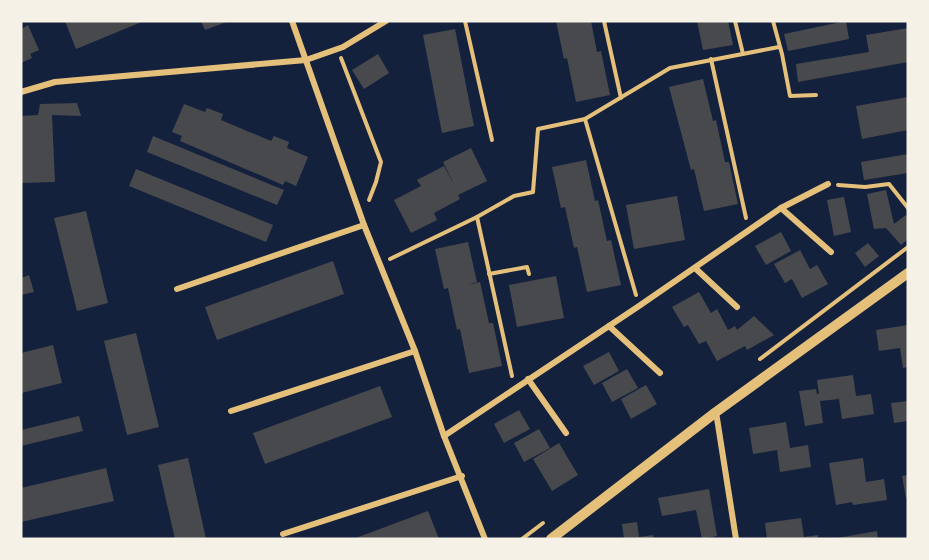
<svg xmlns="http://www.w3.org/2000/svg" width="929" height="560" viewBox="0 0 929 560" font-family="'Open Sans',sans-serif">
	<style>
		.building { fill: #48494c }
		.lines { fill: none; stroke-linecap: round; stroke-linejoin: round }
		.path { stroke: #e5c07b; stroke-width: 4 }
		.minor { stroke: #e5c07b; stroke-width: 6 }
		.tertiary { stroke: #e5c07b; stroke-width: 10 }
	</style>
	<rect width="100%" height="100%" fill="#14213d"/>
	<g class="building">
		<path d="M65,21H144L76,49Z"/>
		<path d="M201,21H229L205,30Z"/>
		<path d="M556,21H591L597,52L601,51L610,95L576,102L567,58L564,59Z"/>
		<path d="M697,21H728L733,45L703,50Z"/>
		<path d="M846,21L849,39L788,51L784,34Z"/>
		<path d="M28,25L39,50L30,54L32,58L21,63V29Z"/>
		<path d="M908,28V62L798,82L796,64L869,52L866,35Z"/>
		<path d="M455,29L474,126L442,133L423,35Z"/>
		<path d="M378,54L389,73L364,89L352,70Z"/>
		<path d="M703,79L713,121L716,120L725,162H729L738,204L704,211L694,169L691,170L669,87Z"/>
		<path d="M908,97V130L862,139L856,106Z"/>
		<path d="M77,103L81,116L52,115L55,182L21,183V116L38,115L40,104Z"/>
		<path d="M184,104L205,112L207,108L223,114L221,120L271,141L274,136L289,142L287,148L308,157L296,186L285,181L283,185L180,141L182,136L172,132Z"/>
		<path d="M153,136L284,190L277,205L147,152Z"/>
		<path d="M471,148L487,181L458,195L460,199L434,213L437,220L411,233L394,200L421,186L417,180L444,166L455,186L443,162Z"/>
		<path d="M908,154V173L864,180L861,162Z"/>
		<path d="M586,160L595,201L598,200L607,241L611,240L621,285L587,292L577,247L574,248L565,207L561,208L552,167Z"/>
		<path d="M136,169L273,225L266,242L129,186Z"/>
		<path d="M886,190L894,224L906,215L908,218V239L901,245L886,228L874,229L867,194Z"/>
		<path d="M677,196L685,240L634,249L626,205Z"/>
		<path d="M844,197L851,232L834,236L827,200Z"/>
		<path d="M86,211L108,303L77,311L54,218Z"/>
		<path d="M781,232L791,251L766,265L755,246Z"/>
		<path d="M468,242L477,282L468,285L480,282L489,323H493L502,366L469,373L460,329L457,330L448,288L444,289L435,249Z"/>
		<path d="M868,243L879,256L865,267L855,253Z"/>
		<path d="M800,250L810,269L817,265L828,284L802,298L792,279L785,283L774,264Z"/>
		<path d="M333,261L344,294L217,340L205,307Z"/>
		<path d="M29,275L34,292L21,295V278Z"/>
		<path d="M556,276L564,318L517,327L509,285Z"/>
		<path d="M699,292L711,313L717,309L728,330L735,326L737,330L754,316L774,335L747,350L745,346L717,361L706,341L699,344L688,325L684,327L672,307Z"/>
		<path d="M908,325V367L903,368L900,348L879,351L876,330Z"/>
		<path d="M136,333L159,427L127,435L104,341Z"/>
		<path d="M53,345L62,383L21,393V353Z"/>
		<path d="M609,352L619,371L594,385L583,366Z"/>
		<path d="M627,369L638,388L612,402L602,383Z"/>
		<path d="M853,375L856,396L871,394L874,414L842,419L839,399L820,401L823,423L805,426L799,391L816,389L817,394H819L817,380Z"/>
		<path d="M646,385L657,404L631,419L621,399Z"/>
		<path d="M380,386L392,417L265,464L253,433Z"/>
		<path d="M908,401V421L894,423L891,403Z"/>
		<path d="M519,410L530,429L504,443L494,424Z"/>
		<path d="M79,416L83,431L21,446V430Z"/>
		<path d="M786,422L790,448L808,445L811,467L780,472L777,450L753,454L749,428Z"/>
		<path d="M539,429L550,448L524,462L514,443Z"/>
		<path d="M559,443L578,475L552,491L533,459Z"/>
		<path d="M188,458L206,539H175L158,465Z"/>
		<path d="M863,458L866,482L884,479L887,500L853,505L852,502L836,505L829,463Z"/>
		<path d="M106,468L114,501L21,522V488Z"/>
		<path d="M908,475V498H906L902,476Z"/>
		<path d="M709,489L717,536L702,539L696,510L662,516L658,498Z"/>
		<path d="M428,511L439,539H353Z"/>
		<path d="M801,518L804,537L818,535V539H767L765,523Z"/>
		<path d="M637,522L639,537L653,535L654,539H624L622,524Z"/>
		<path d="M877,531L878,539H837V538Z"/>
	</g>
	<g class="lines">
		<g class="path">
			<path d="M465,21L492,140"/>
			<path d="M604,21L621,98"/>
			<path d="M735,21L743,54"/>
			<path d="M773,21L782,54L790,96L816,95"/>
			<path d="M341,58L381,162L376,182L369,200"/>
			<path d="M711,59L746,218"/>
			<path d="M838,185L865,187L889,184L908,208"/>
			<path d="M477,217L514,196L533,192L538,129L585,119"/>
			<path d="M390,259L477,217L512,376"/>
			<path d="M489,274L527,267L529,274"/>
			<path d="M636,295L585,119L670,68L779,47"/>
			<path d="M760,359L908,247"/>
			<path d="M522,539L543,523"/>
		</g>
		<g class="minor">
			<path d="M292,21L364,225L415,351L444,436L485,539"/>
			<path d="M21,92L55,82L306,60L343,47L386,21"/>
			<path d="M781,208L831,252"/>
			<path d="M695,268L737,307"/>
			<path d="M177,289L364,225"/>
			<path d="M609,326L660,373"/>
			<path d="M528,379L566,433"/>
			<path d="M231,411L415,351"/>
			<path d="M716,412L736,539"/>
			<path d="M444,436L639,306L781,208L828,184"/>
			<path d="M283,534L462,476"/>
		</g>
		<path class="tertiary" d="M551,539L716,412L908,273"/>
	</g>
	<rect width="929" height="560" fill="none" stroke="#f6f1e7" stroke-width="45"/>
</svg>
